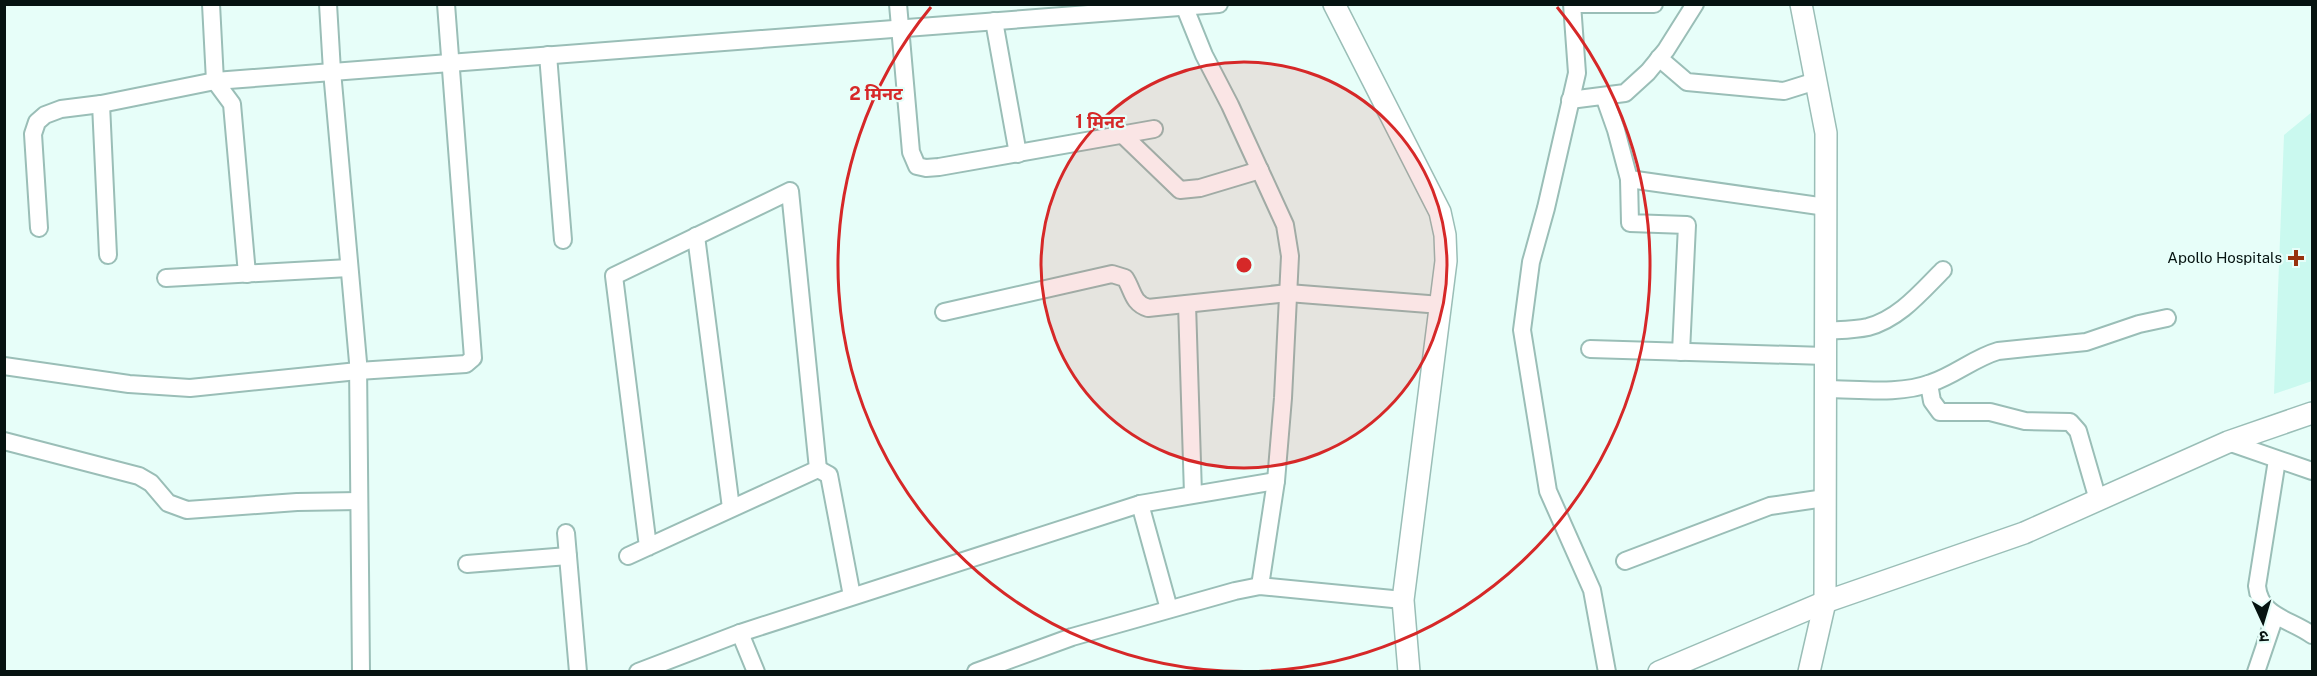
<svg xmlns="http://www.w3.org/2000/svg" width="2317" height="676" viewBox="0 0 2317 676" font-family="'Public Sans','Noto Sans Devanagari',sans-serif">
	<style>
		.built { fill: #caf9ef }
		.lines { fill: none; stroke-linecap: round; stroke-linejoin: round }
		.minor-casing { stroke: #9abeb7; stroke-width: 20 }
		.tertiary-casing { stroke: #9abeb7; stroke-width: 24 }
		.minor { stroke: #fff; stroke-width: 16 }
		.tertiary { stroke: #fff; stroke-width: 21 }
		.ring { fill: none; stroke: #d62828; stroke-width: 3 }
		.poi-dot { fill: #97310d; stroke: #e7fef9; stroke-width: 2 }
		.labels { text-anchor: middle; stroke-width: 4.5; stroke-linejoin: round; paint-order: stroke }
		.poi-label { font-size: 15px; fill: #061311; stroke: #e7fef9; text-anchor: end }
		.centre { fill: #d62828; stroke: #e7fef9; stroke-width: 3 }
		.ring-label { font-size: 18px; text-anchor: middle; font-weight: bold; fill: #d62828; stroke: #e7fef9; stroke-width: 4.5; stroke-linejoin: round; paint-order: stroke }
	</style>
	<rect width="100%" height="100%" fill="#e7fef9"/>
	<path class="built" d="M2312,112V381L2274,394L2284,135Z"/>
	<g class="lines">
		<defs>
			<g id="minor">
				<path d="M211,4L215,81L232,104L247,274"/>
				<path d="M328,4L332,71L358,362L361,672"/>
				<path d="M898,4L911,152L917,166L926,168L939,167L1154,129"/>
				<path d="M1572,4L1577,73L1546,208L1531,262L1522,330L1548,491L1592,590L1607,672"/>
				<path d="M1574,4H1654"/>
				<path d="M1185,8L1204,55L1230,105L1285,225L1290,256L1283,398L1276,481L1260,586"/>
				<path d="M994,21L1018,154"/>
				<path d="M548,55L563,240"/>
				<path d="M1659,58L1687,82L1784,91L1816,81"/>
				<path d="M1604,96L1616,130L1629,179L1826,207"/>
				<path d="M1570,100L1625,93L1648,72L1666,50L1695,4"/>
				<path d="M101,104L108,255"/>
				<path d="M1124,136L1180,190L1200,188L1260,170"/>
				<path d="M1629,179L1630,223L1687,225L1681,352"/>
				<path d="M39,228L33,134L37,122L45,115L61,109L101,104L215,81L1219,4"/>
				<path d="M696,236L731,508"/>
				<path d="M166,278L349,268"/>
				<path d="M1187,304L1193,494"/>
				<path d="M944,312L1112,274L1125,278C1133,290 1132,303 1148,308L1288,293L1441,305"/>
				<path d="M1825,331C1839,330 1855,330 1868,327C1899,319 1921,292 1943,270"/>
				<path d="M1590,349L1825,356"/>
				<path d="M4,366L129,384L190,388L358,371L466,364L473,358L446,4"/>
				<path d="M1929,384L1932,401L1940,412H1990L2025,421L2070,422L2078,431L2098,500"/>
				<path d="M1825,389C1859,389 1899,395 1931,383C1955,375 1974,358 1998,351L2086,342L2139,324L2167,318"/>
				<path d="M4,441L139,476L151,483L168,503L187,510L297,502L359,501"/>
				<path d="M2228,442L2312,471"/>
				<path d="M2277,460L2257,586C2260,617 2290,619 2312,635"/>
				<path d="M818,469L829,475L852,596"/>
				<path d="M1140,504L1169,609"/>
				<path d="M566,533L578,672"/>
				<path d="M628,556L818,469L790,191L614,276L648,547"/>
				<path d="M1625,561L1770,506L1825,498"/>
				<path d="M467,564L568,556"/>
				<path d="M740,633L756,672"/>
				<path d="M638,672L740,633L1140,504L1276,481"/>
				<path d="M976,672L1072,637L1235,591L1260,586L1403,600"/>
				<path d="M2256,672L2275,616"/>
			</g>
			<g id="tertiary">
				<path d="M1334,4L1440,212L1445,235L1446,261L1403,600L1409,672"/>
				<path d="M1801,4L1826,133L1825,602L1809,672"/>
				<path d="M1659,672L1825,602L2024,533L2228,442L2312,413"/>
			</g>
		</defs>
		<use href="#minor" class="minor-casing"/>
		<use href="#tertiary" class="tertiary-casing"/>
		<use href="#minor" class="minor"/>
		<use href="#tertiary" class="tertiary"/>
	</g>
	<circle cx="1244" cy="265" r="203" fill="#d62828" fill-opacity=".12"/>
	<g class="ring">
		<circle cx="1244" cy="265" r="203"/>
		<path d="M1557 7A406 406 0 1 1 931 7"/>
	</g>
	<path class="poi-dot" d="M2293 249h6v6h6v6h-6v6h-6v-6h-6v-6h6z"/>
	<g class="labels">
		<g class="poi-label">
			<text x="2282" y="263">Apollo Hospitals</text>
		</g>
	</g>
	<circle cx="1244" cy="265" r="9" class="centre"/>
	<g class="ring-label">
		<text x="876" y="100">2 मिनट</text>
		<text x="1100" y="128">1 मिनट</text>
	</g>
	<rect width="2317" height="676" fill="none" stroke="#061311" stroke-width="12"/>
	<g transform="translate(2263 622) rotate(176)" stroke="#e7fef9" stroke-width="4.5" paint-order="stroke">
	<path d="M0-4.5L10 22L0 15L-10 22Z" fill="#061311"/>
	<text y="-9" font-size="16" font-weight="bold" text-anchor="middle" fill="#061311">उ</text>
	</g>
</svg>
